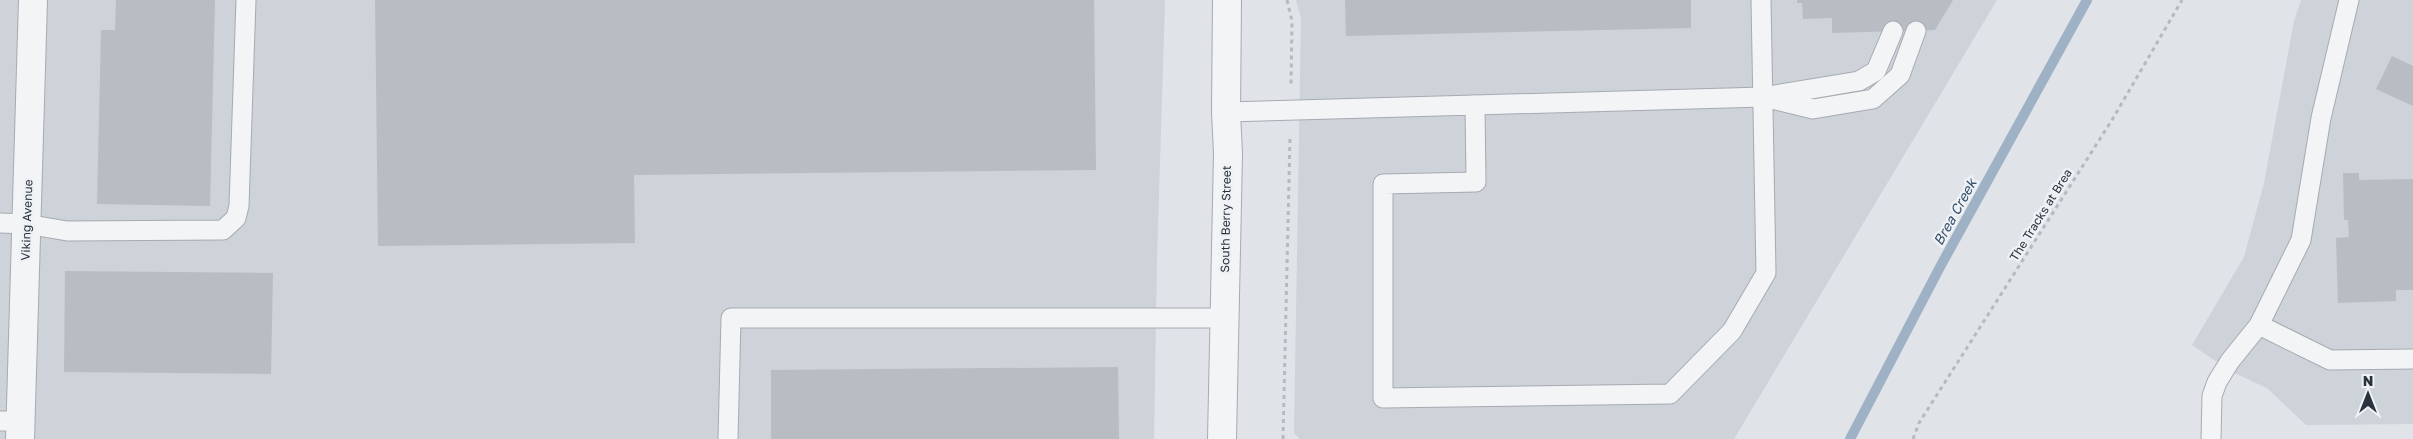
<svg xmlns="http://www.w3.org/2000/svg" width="2413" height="439" viewBox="0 0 2413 439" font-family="'Golos Text',sans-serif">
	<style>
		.built { fill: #ced2d9 }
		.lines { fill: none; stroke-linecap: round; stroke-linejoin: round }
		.stream { stroke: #9eb1c5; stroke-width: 10 }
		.building { fill: #b8bdc4 }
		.service-casing { stroke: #a6aab2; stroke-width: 21 }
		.minor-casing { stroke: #a6aab2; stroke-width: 30 }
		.tertiary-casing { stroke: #a6aab2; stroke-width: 30 }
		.path { stroke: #b6babf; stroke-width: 3; stroke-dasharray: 4 4; stroke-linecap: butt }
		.service { stroke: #f2f4f6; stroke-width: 19 }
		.minor { stroke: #f2f4f6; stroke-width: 28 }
		.tertiary { stroke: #f2f4f6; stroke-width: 28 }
		.labels { text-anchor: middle; stroke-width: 5; stroke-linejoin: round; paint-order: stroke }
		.street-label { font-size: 12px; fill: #2a323e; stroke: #eff2f5 }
		.water-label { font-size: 14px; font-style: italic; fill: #38516e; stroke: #eff2f5 }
	</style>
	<rect width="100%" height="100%" fill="#e0e3e8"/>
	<g class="built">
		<path d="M0,0H1165L1157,260L1154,439H0Z"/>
		<path d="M1296,0H1997L1734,439H1300L1294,433L1301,18Z"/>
		<path d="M2301,0H2413V424L2306,425L2267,388L2232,372L2192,345L2244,257L2264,183L2294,21Z"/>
	</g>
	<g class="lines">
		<path class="stream" d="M1850,439L1940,267L2087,0"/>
	</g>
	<g class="building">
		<path d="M116,0H215L210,206L97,204L101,30H115Z"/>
		<path d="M375,0H1094L1096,170L634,175L635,243L378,246Z"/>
		<path d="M1345,0H1691V28L1346,36Z"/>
		<path d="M1797,0H1953L1935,30L1832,33V18L1803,19L1802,3H1797Z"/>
		<path d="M2392,56L2413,66V106L2376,89Z"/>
		<path d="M2343,173H2359V180L2413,179V290H2396V301L2338,303L2336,238L2349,237L2348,220H2344Z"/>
		<path d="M65,271L273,273L271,374L64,372Z"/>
		<path d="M1118,367L1119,439H771V370Z"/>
	</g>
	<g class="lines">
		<defs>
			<g id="service">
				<path d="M1772,99L1813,109L1873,99L1900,75L1916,31"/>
				<path d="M1475,105L1763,97L1859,81L1876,71L1893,31"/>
				<path d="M1226,112L1475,105L1476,182L1383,184V398L1670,394L1732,331L1766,273L1761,0"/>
				<path d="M0,223L26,224L67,231L223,230L236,218L239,206L246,0"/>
				<path d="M2259,325L2330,360L2413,359"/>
				<path d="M0,421H20"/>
				<path d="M728,439L731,318H1224"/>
				<path d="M2211,439L2212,396L2217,382L2230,361L2259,325L2301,240L2321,118L2349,0"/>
			</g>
			<path id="minor" d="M20,439L33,0"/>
			<path id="tertiary" d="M1222,439L1228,154L1226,112L1227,0"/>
		</defs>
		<use href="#service" class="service-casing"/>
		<use href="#minor" class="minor-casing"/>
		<use href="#tertiary" class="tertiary-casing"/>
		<g class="path">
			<path d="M1287,0L1292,21L1291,84"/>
			<path d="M1283,439L1290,137"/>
			<path d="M1913,439L1919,423L2112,120L2182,0"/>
		</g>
		<use href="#service" class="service"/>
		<use href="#minor" class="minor"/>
		<use href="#tertiary" class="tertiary"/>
	</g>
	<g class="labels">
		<g class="street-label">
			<text transform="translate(2041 215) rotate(-58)" y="4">The Tracks at Brea</text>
			<text transform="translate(1226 219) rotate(-89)" y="4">South Berry Street</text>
			<text transform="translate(27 220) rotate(-88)" y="4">Viking Avenue</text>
		</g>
		<g class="water-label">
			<text transform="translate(1955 212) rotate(-61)" y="5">Brea Creek</text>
		</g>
	</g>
	<g transform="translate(2368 394)" stroke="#eff2f5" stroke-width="4" paint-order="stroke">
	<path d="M0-4L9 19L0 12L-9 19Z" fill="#2a323e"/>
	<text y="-8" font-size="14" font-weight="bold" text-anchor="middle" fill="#2a323e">N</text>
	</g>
</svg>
